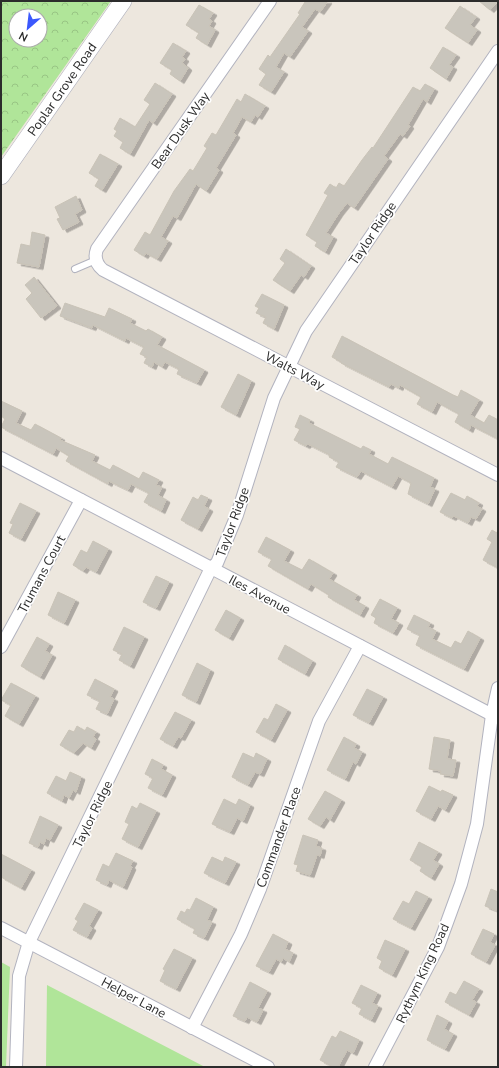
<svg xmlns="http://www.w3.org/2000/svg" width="499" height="1068" viewBox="0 0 499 1068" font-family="'Nunito Sans',sans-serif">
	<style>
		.grass { fill: #b0e599 }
		.park { fill: url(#park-crowns); fill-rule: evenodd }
		.building { fill: #c9c5bc; stroke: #c9c3b7; filter: url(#shadow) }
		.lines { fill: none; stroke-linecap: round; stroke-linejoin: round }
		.lane-casing { stroke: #b2b3bf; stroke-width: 8 }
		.street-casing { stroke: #b2b3bf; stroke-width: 14 }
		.secondary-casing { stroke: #b2b3bf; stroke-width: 18 }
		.lane { stroke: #fff; stroke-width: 6 }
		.street { stroke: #fff; stroke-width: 12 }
		.secondary { stroke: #fff; stroke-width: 17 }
		.labels { text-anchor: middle; stroke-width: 3.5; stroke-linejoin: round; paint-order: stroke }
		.street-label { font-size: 13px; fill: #2c2c2c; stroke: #fff }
	</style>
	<defs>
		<pattern id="park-crowns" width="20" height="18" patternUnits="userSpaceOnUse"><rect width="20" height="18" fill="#b0e599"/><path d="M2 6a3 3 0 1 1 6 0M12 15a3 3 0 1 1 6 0" fill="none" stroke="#98c584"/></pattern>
		<filter id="shadow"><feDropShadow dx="4" dy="2.5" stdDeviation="0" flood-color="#0004"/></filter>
	</defs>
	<rect width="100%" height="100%" fill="#ede7de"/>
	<g class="grass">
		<path d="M1,962L10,967L6,1067H1Z"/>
		<path d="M47,984V985L205,1067H46Z"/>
	</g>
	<path class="park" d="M1,1H111L1,157ZM16,16H40V40H16Z"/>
	<g class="building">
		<path d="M304,1H328L320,12L315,9L302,27L308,31L290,57L284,53L276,67L284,72L271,92L259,85L266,74L259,69L268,55L270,57L300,14L298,13L305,2Z"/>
		<path d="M479,1H498L490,10Z"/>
		<path d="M199,5L213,13L209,19L212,21L209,26L215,30L207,45L196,38L199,33L186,25Z"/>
		<path d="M460,6L476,17L470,25L477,30L468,43L445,28Z"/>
		<path d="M173,43L186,51L182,57L185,59L182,63L188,68L180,81L170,74L172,70L160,63Z"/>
		<path d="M443,47L456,55L449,65L453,67L446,79L430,68Z"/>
		<path d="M155,83L172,94L153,123L149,120L130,154L120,148L123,142L114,136L117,131L114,129L120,118L135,127L150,104L144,100Z"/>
		<path d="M425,84L434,89L427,102L423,99L408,125L410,126L403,136L400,134L384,156L388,159L354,208L347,203L339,213L326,233L333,237L325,252L315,246L317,242L306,235L328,195L324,193L330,184L336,188L339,183L344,186L362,160L372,147L373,148L413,87L420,91Z"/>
		<path d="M245,94L265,106L258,117L255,115L251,122L242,117L233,133L236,135L216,168L219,170L206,191L196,184L177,218L173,216L161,237L168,241L157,259L146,253L144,256L134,250L145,232L150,235L174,191L190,169L193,171L207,148L204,146L212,133L216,135L237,99L241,102Z"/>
		<path d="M100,154L118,164L102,190L95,186L99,179L89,173Z"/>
		<path d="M76,196L82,210L75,214L79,222L63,230L57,219L60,218L55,207Z"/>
		<path d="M32,232L45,235L39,267L17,263L21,244L30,246Z"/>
		<path d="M286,249L311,266L304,277L301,275L290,291L273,280L285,263L280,259Z"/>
		<path d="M34,277L57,306L41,318L26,299L32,293L25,285Z"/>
		<path d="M262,294L284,305L274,329L263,323L266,317L256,313L259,308L255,306Z"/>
		<path d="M65,303L105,317L109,308L132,319L130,323L146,331L148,329L162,337L157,345L204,370L197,383L177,374L179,369L165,362L162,367L154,362L152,367L144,363L147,357L140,354L144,347L126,338L125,341L93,325L92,328L60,316Z"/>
		<path d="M342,336L453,395L458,397L461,390L479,400L470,415L484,423L489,415L498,420V439L471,425L469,430L455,422L459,414L437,402L432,412L417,404L421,397L400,385L399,388L391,384L389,387L341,363V362L332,357Z"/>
		<path d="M238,374L251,381L236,415L221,407Z"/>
		<path d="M1,401L22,411L16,423L31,430L35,424L61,438L60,440L95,455L92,461L110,470L113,465L139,479L143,472L159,480L156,485L162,487L158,495L166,500L161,511L144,502L149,493L131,484L128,490L109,481L108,484L66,461L69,456L56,448L53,454L1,427L5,419L1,416Z"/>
		<path d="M300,415L310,420L309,423L361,449L363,446L371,450L369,454L388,464L392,457L434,478L430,487L435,489L428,504L408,494L411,483L398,476L392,487L361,471L357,477L336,467L339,462L329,457L330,455L308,444L306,446L294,440L300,429L295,427Z"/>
		<path d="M451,493L465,500L467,496L479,503L477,506L482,509L476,519L471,517L468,523L454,516L452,518L440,512Z"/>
		<path d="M201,495L208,498L204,506L209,509L198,529L181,520L193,497L198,500Z"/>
		<path d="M20,503L36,511L21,539L9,533L13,524L10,523Z"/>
		<path d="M492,530L497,533L498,531V568L483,560L492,542L487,539Z"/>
		<path d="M266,537L290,550L284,561L302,570L309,559L333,573L329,579L357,595L354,600L365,606L360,615L328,597L329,595L311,584L308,589L268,566L272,559L258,552Z"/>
		<path d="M93,541L108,549L96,572L86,567L83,571L73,565L81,550L87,553Z"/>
		<path d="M156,576L169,582L156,608L143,602Z"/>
		<path d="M58,592L75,600L64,623L48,615Z"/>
		<path d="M380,599L397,608L391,619L399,623L393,633L374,623L376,618L371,615Z"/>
		<path d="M226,610L240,618L229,638L215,630Z"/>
		<path d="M414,615L430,623L428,627L436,631L432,639L451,648L455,641L461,644L468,631L480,638L464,669L416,645L420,635L407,629Z"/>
		<path d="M124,627L144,637L130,666L119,660L122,654L113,650Z"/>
		<path d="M37,637L49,644L45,651L52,655L40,677L21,666Z"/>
		<path d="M285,645L312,661L305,674L278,659Z"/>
		<path d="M197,663L210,670L196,702L182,695Z"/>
		<path d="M95,679L114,689L110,697L114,699L107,714L96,709L100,701L87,695Z"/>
		<path d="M11,683L35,696L19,724L5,716L11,705L1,700Z"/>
		<path d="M367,689L383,697L369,723L353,715Z"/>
		<path d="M276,704L287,710L271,740L256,732L264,718L268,720Z"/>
		<path d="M175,712L191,720L181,738L178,737L173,746L160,739Z"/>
		<path d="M77,726L85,731L87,727L96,732L93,737L96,739L91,748L83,743L74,753L60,745L69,730L74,732Z"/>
		<path d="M344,737L356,744L354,748L362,752L356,764L353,762L345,779L327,770Z"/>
		<path d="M434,737L450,740L447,759L456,760L453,776L440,774L441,771L429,769Z"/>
		<path d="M243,753L254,758L256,753L267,759L260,774L255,772L248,785L232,777Z"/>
		<path d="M152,759L163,765L161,769L172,775L162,795L148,788L153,778L145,774Z"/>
		<path d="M70,772L81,777L76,792L73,790L69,798L64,795L62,801L47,793L56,776L66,781Z"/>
		<path d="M429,786L441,792L442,790L453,795L445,810L438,806L431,819L416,811Z"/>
		<path d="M325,791L341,800L330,820L326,817L320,826L308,819Z"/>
		<path d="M224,799L236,805L239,799L250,805L243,821L237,818L230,832L212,824Z"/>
		<path d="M140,803L156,811L138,847L122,839L129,824L125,822L132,806L137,809Z"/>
		<path d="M40,816L58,825L50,840L46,838L44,844L40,842L38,847L29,843Z"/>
		<path d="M303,835L318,840L316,846L322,848L320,856L317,855L310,875L296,871L298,865L294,864Z"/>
		<path d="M419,842L438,852L433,860L439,864L431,878L420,871L422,867L410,860Z"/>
		<path d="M116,853L133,861L130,866L132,867L123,887L109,880L107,885L96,880L103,864L109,867Z"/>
		<path d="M1,854L31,870L21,888L1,877Z"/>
		<path d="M212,857L223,862L225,857L236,862L225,883L204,873Z"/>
		<path d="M491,889L498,892V911L485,906Z"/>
		<path d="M416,891L428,897L411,928L393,919L403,901L409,904Z"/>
		<path d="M196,898L213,907L207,920L212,922L204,938L193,933L195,929L177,919L181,911L185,913L187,909L190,910Z"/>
		<path d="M84,903L98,910L89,926L92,928L87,937L73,930L78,921L75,919Z"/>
		<path d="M483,929L494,934L490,942L495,945L486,962L471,954Z"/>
		<path d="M273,934L288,942L285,949L293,953L289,962L283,958L281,962L276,959L269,972L256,966Z"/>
		<path d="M385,940L405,949L392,975L379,968L382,961L377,958Z"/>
		<path d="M174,949L192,958L176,989L160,981L165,970L163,969Z"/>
		<path d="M464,981L479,989L472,1000L476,1002L469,1015L445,1002L450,992L456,995Z"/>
		<path d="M250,982L267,991L258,1008L263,1010L257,1022L247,1017L245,1021L233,1016Z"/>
		<path d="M361,985L377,993L372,1003L378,1006L371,1020L359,1014L362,1008L352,1003Z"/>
		<path d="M437,1015L448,1021L444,1029L453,1034L445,1049L427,1040Z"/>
		<path d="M340,1031L359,1040L353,1053L347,1050L338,1067H333L320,1060L332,1036L336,1038Z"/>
	</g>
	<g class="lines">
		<defs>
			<path id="lane" d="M75,269L96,260"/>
			<g id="street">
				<path d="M270,1L97,249C94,257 96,264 103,270L498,475"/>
				<path d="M1,458L498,718"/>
				<path d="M1,647L81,500"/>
				<path d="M1,928L268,1067"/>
				<path d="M192,1028L241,934L260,889L319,721L360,646"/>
				<path d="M16,1067L19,976L29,942L211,568L217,563L237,515L274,398L306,331L498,51"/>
				<path d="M375,1067L438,947L461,884L477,824L492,715L498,688"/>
			</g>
			<g id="secondary">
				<path id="s1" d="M1,176L123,1"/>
			</g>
		</defs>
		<use href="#lane" class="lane-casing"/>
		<use href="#street" class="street-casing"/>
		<use href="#secondary" class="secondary-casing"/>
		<use href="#lane" class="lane"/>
		<use href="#street" class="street"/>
		<use href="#secondary" class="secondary"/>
	</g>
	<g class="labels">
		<g class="street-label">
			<text dy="5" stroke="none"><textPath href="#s1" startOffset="106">Poplar Grove Road</textPath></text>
			<text transform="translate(180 130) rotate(-55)" y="5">Bear Dusk Way</text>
			<text transform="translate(372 233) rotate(-56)" y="5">Taylor Ridge</text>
			<text transform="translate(295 370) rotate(28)" y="5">Walts Way</text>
			<text transform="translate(232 522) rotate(-70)" y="5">Taylor Ridge</text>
			<text transform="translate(41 574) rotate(-62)" y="5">Trumans Court</text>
			<text transform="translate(260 594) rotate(28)" y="5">Iles Avenue</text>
			<text transform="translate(92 814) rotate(-64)" y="5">Taylor Ridge</text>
			<text transform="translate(278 837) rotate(-70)" y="5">Commander Place</text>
			<text transform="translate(422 973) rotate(-65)" y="5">Rythym King Road</text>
			<text transform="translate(134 997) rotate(28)" y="5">Helper Lane</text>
		</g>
	</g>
	<rect width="499" height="1068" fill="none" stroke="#2c2c2c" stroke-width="4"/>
	<g transform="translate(28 28) rotate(208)"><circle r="19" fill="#ffffff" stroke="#ababab"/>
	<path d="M0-3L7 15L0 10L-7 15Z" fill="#3b58fd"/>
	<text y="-6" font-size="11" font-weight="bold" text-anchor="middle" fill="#2c2c2c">N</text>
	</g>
</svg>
